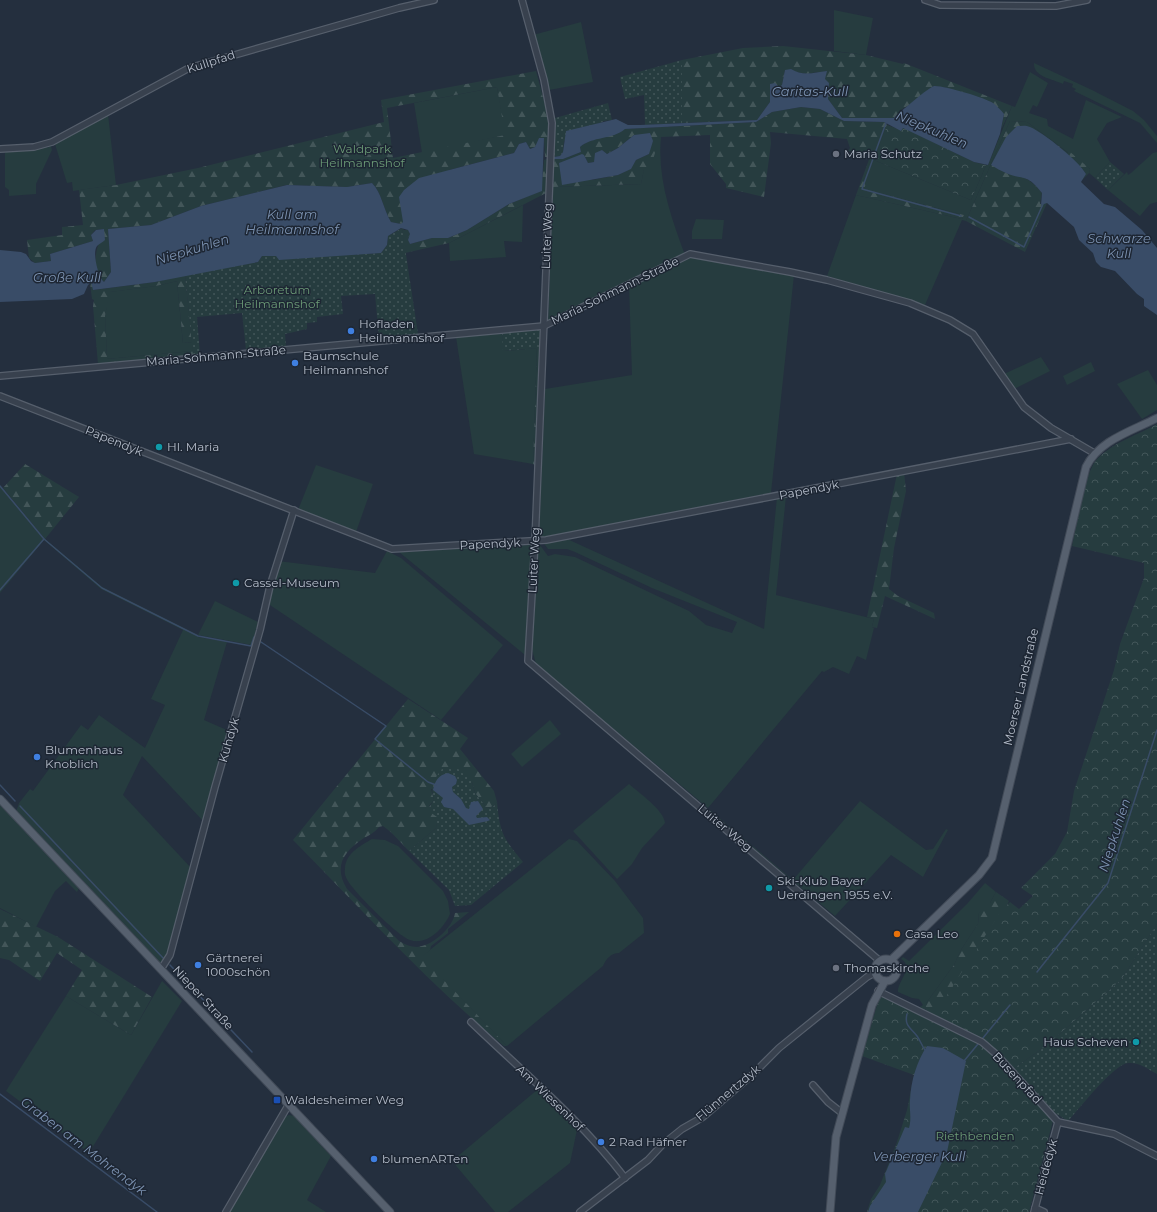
<svg xmlns="http://www.w3.org/2000/svg" width="1157" height="1212" viewBox="0 0 1157 1212" font-family="Montserrat,sans-serif">
	<style>
		.grass { fill: #263c3f }
		.forest { fill: url(#forest-firs); fill-rule: evenodd }
		.park { fill: url(#park-crowns) }
		.garden { fill: url(#garden-dots) }
		.water { fill: #394c67 }
		.lines { fill: none; stroke-linecap: round; stroke-linejoin: round }
		.stream { stroke: #394c67; stroke-width: 1.5 }
		.minor-casing { stroke: #565f6c; stroke-width: 8 }
		.major-casing { stroke: #414a57; stroke-width: 9 }
		.minor { stroke: #38414e; stroke-width: 5.5 }
		.major { stroke: #56606e; stroke-width: 7 }
		.worship-dot { fill: #6b7280; stroke: #1d2633; stroke-width: 1.5 }
		.shop-dot { fill: #3f7fe0; stroke: #1d2633; stroke-width: 1.5 }
		.culture-dot { fill: #0f9aa8; stroke: #1d2633; stroke-width: 1.5 }
		.food-dot { fill: #e8710a; stroke: #1d2633; stroke-width: 1.5 }
		.transit-dot { fill: #1a4fb4; stroke: #1d2633; stroke-width: 1.5 }
		.labels { text-anchor: middle; stroke-width: 3; stroke-linejoin: round; paint-order: stroke }
		.street-label { font-size: 12px; fill: #b4bcc9; stroke: #1d2633 }
		.park-label { font-size: 12px; fill: #6b9a76; stroke: #1d2633 }
		.poi-label { font-size: 12px; fill: #b4bcc9; stroke: #1d2633; text-anchor: start }
		.water-label { font-size: 13px; font-style: italic; fill: #7c92b1; stroke: #1d2633 }
	</style>
	<defs>
		<pattern id="forest-firs" width="22" height="20" patternUnits="userSpaceOnUse"><rect width="22" height="20" fill="#263c3f"/><path d="M5 1l3.5 6h-7zM16 11l3.5 6h-7z" fill="#435659"/></pattern>
		<pattern id="park-crowns" width="20" height="18" patternUnits="userSpaceOnUse"><rect width="20" height="18" fill="#263c3f"/><path d="M2 6a3 3 0 1 1 6 0M12 15a3 3 0 1 1 6 0" fill="none" stroke="#435659"/></pattern>
		<pattern id="garden-dots" width="8" height="8" patternUnits="userSpaceOnUse"><rect width="8" height="8" fill="#263c3f"/><path d="M2 2h.1M6 6h.1" fill="none" stroke="#435659" stroke-width="1.8" stroke-linecap="round"/></pattern>
	</defs>
	<rect width="100%" height="100%" fill="#242f3e"/>
	<g class="grass">
		<path d="M834,10L873,18L866,55L834,51Z"/>
		<path d="M581,22L593,82L549,90L533,35Z"/>
		<path d="M1034,63L1092,90L1133,111L1144,120L1157,136V143L1140,123L1074,91L1076,89L1072,87L1073,84L1064,81L1063,84C1053,79 1033,77 1034,63Z"/>
		<path d="M1030,72L1048,83L1037,107L1033,105L1029,113L1047,119L1048,126L1073,139L1086,100L1122,117L1107,123L1097,139L1110,162L1095,178L1089,173L1090,169L1027,122L1010,121L966,221L962,220L925,305L827,276L856,195L962,219L964,215L863,189L874,160L971,200L986,165H988L1012,106L1015,107Z"/>
		<path d="M497,87L506,135L422,153L414,103Z"/>
		<path d="M108,114L116,185L73,191L72,182L67,183L55,144Z"/>
		<path d="M660,137H661C657,178 671,217 685,255L548,323L553,187L641,184L644,168Z"/>
		<path d="M47,146V148L51,146L52,150L36,184V194L9,196V190L5,187V153L7,151Z"/>
		<path d="M1157,152V202L1150,204L1140,216L1108,190L1127,172L1128,175L1131,173L1153,153Z"/>
		<path d="M523,205L522,242L504,241L506,257L450,261L449,243Z"/>
		<path d="M696,219L724,220L722,239H692V231Z"/>
		<path d="M691,255L794,275L771,493L539,538L545,389L632,375L629,286Z"/>
		<path d="M177,281L183,343L192,342L193,351L107,359L105,316L109,292L156,286Z"/>
		<path d="M502,332L504,351L537,348L533,464L474,454L456,337Z"/>
		<path d="M1041,357L1050,371L1014,389L1004,374Z"/>
		<path d="M1091,362L1095,371L1067,385L1063,376Z"/>
		<path d="M1148,370L1157,385V410L1142,419L1117,384Z"/>
		<path d="M316,465L373,484L356,532L298,510Z"/>
		<path d="M0,485L45,539L102,587L198,635L215,601L258,622L252,645L198,635V637L227,642L204,720L229,731L205,823L142,756L123,795L193,870L166,958L162,964H159L16,812L19,803L30,789L33,791L81,725L88,730L99,715L145,748L165,705L151,699L183,630L101,589L44,540L0,593Z"/>
		<path d="M786,496L776,595L874,619L872,627L874,628L866,660L857,656L849,674L833,667L824,672L822,671L708,808L536,664L532,649L537,545H540L548,556L555,554L575,557L689,611L706,625L732,633L737,622L652,588L575,552L567,549H548L543,542L565,538L764,629L777,497Z"/>
		<path d="M532,545L527,652L525,655L399,552Z"/>
		<path d="M387,551L401,558L503,645L441,720L267,603L278,561L375,573Z"/>
		<path d="M550,720L561,734L522,767L511,754Z"/>
		<path d="M629,784C639,793 664,810 665,823L642,848L632,864L617,879L573,831Z"/>
		<path d="M860,801L926,850L933,849L946,829L948,830L923,877L891,855L835,916L708,810L711,811L793,880Z"/>
		<path d="M0,804L79,888L77,892L66,881L55,891L36,927L0,908Z"/>
		<path d="M372,839L385,840L398,846L443,891L448,901L450,914C444,928 427,946 410,940C399,937 354,892 348,881C346,878 344,874 345,869C345,854 360,846 372,839Z"/>
		<path d="M569,839L577,841L615,881L643,918L644,933L619,953C611,953 606,959 603,966L507,1046L421,957Z"/>
		<path d="M985,883L996,892L990,903L979,913L978,924L961,950L954,965L927,1002L925,1010L920,1007L923,1005L919,999L912,998L898,992C897,982 915,967 901,959L903,957L909,961L967,904Z"/>
		<path d="M162,981L182,1001L89,1153L6,1091L66,996L131,1035Z"/>
		<path d="M537,1090L577,1130L570,1163L508,1212H495L452,1161Z"/>
		<path d="M289,1115L294,1116L331,1156L307,1200L326,1212H229L286,1116Z"/>
	</g>
	<g class="forest">
		<path d="M783,46L866,55L903,64L904,63L1012,106L1001,130L1004,114L947,88L934,86L913,103L902,109L894,118H842L828,99L829,84L817,72L807,74L785,70L782,85L779,87L770,85V102L757,120L682,123V60L743,48Z"/>
		<path d="M536,71L547,112L549,126L548,157H545L544,138L535,147L530,149L526,142L519,144L514,153L449,170L402,224L391,222C383,209 382,193 372,183L347,187L286,185L201,206L151,225L108,229L111,272L104,282C88,269 98,244 104,229L95,230L91,235L93,241L50,254L51,261L35,263L29,258L27,240L62,235V227L83,225L79,190L116,185L198,168L384,122L381,100ZM497,87L505,135L393,158L387,108Z"/>
		<path d="M801,107L820,109L844,121L884,122L887,125L864,189L964,215L962,219L856,195L871,154L848,151L850,148L847,139L770,132L771,143L764,197L726,188V184L710,164V135L660,137L650,169H644L641,184L553,187L554,159H563L581,152L580,147C593,136 611,138 625,129L756,122L772,112ZM634,135L649,154L636,160L630,169L618,175L592,180L584,155L588,163L594,162L602,150L607,154L618,148Z"/>
		<path d="M1010,121L1027,122L1068,153L1069,151L1090,169L1089,173L1082,180L1086,174L1084,171L1059,148L994,158L1006,173C1024,177 1030,178 1042,193L1040,204L1047,203L1025,252L966,221Z"/>
		<path d="M547,159L546,193L449,243L405,253L402,228L404,230H408L410,234L408,240L410,244L432,238H448L467,230L509,204L541,191L544,160Z"/>
		<path d="M185,275L192,342L183,343L177,281L156,286L110,292L105,316L107,359L193,351V355L98,364L93,306L94,300L92,299L90,283L92,282L94,290L155,282Z"/>
		<path d="M537,348H540L535,465L533,464Z"/>
		<path d="M25,464L79,497L45,539L3,488Z"/>
		<path d="M904,472L906,491L894,548L889,589L898,596L934,613L935,619L885,596L877,628L872,627L874,619L867,617L897,474Z"/>
		<path d="M408,699L468,738L460,749L494,791L497,802L494,806L487,808L475,793L472,782L431,789L434,800L429,806L438,817L436,828L409,851C400,842 393,833 383,826L379,827C375,832 370,835 364,838C344,851 333,866 347,889L399,941C404,944 411,947 417,947C432,946 453,928 455,913L469,912L448,929V933L431,946L430,950L422,957L507,1046H504C428,983 362,910 293,840Z"/>
		<path d="M996,892L1009,901L1002,915L936,1016L927,1012L925,1008L927,1002L954,965L961,950L978,924L979,913L987,902L990,903Z"/>
		<path d="M0,909L58,937L152,997L131,1035L66,996L82,970L57,953L40,981L9,960L0,958Z"/>
	</g>
	<g class="park">
		<path d="M887,125L901,130L902,127L974,162L986,165L971,200L874,160Z"/>
		<path d="M1157,424V924L1121,980L1046,1046L1014,1068L1055,1113L1029,1212H867L871,1199L880,1185L896,1145L907,1110L914,1075L862,1056L880,995L931,1020L1001,911L1010,902L1019,909L1033,896L1021,888L1055,854L1067,832L1074,791L1114,670L1120,644L1144,578V563L1072,546C1077,525 1084,472 1098,458C1114,442 1138,435 1157,424Z"/>
	</g>
	<g class="garden">
		<path d="M682,60V123L645,125L644,95L625,99L620,77Z"/>
		<path d="M608,103L612,120L604,121L564,141L563,152L560,156L554,157L555,118Z"/>
		<path d="M1110,162L1124,174L1108,190L1095,178Z"/>
		<path d="M402,228L418,334L379,338L375,294L341,296L343,314L317,317V322L307,323V329L285,334L286,346L246,350L242,313L197,317L200,354L193,355L185,275L258,262L262,256L343,255L381,253L387,245L388,236Z"/>
		<path d="M541,329L540,348L503,351L502,332Z"/>
		<path d="M456,767L472,782L475,793L487,808L494,806L497,802C500,833 503,838 523,862L471,905L455,906L449,890L409,851L436,828L437,817L427,810L434,800C430,786 433,780 442,769Z"/>
		<path d="M1157,924V1074C1148,1069 1139,1062 1128,1063C1113,1065 1079,1109 1068,1121L1055,1113L1014,1068L1046,1046L1121,980Z"/>
	</g>
	<g class="water">
		<path d="M791,69C802,76 813,73 827,71L825,79L829,83L828,99L842,118H894C899,113 929,87 934,86C943,85 986,98 993,103C997,106 1001,110 1004,114L1000,134L988,165L974,162L903,128L901,131L884,122L844,121L820,109L801,107L772,112L756,122L625,129C612,140 593,136 580,147L581,152L563,159H554V157L560,156L563,152L566,131L616,119L628,125H640L757,120L770,102V84L775,83L779,87L782,85L785,70Z"/>
		<path d="M1017,126C1021,126 1026,125 1030,127C1044,133 1079,161 1086,174L1081,182L1104,204L1115,207L1142,230L1157,248V315L1144,306V299L1137,294L1115,271L1101,267L1096,262L1093,253L1079,240L1074,227L1047,203L1041,205L1042,193C1026,173 1025,181 1006,173C1001,171 996,168 991,165L1006,137Z"/>
		<path d="M650,133L653,141L649,154L636,160L631,169L618,175L562,185L559,163L582,154L584,155L588,163L594,162L595,153L602,150L607,154L618,148L634,135Z"/>
		<path d="M539,138H544L542,191L509,204L467,230L448,238H432L410,244L408,240L410,234L408,230L401,228L388,236L387,245L381,253L279,260L276,256H262L258,262L155,282L93,290L91,282L88,285L84,294L72,299L0,302V250L21,252L26,254L31,261L35,263L51,261L50,254L93,241L91,235L96,230L104,229L105,240C103,242 99,244 97,246C92,252 98,277 104,282L111,272L108,229L151,225L201,206L287,185L347,187L372,183C382,193 383,209 391,222L401,224L403,222L399,197L404,190L419,178L514,153L519,144L526,142L530,149L535,147Z"/>
		<path d="M448,773L455,776L457,780L456,784L452,787L453,792L461,799L466,808L469,809L471,802L478,801L483,809L476,816L477,818L487,817L490,820L488,821L469,825L453,809L444,807L441,802L443,798L433,790C435,781 438,775 448,773Z"/>
		<path d="M927,1046L943,1048L966,1061L947,1152L918,1212H868L870,1206L886,1182L885,1174L905,1127L909,1128C912,1119 909,1109 910,1100C911,1080 917,1061 927,1046Z"/>
	</g>
	<g class="lines">
		<g class="stream">
			<path d="M886,123L862,189L961,216"/>
			<path d="M969,217L1024,247L1043,204"/>
			<path d="M0,486L44,539L102,588L198,636L251,646L254,637"/>
			<path d="M0,590L44,539"/>
			<path d="M261,642L386,726L375,739L428,782L436,785"/>
			<path d="M0,785L15,801"/>
			<path d="M20,806L164,959"/>
			<path d="M170,965L211,1008"/>
			<path d="M1037,972L1108,883L1157,730"/>
			<path d="M214,1012L252,1052"/>
			<path d="M907,1014C904,1026 911,1028 917,1036C920,1040 922,1046 925,1050"/>
			<path d="M964,1061L1010,1005"/>
			<path d="M0,1094L157,1212"/>
		</g>
		<defs>
			<g id="minor">
				<path d="M522,0L544,80L552,123L535,542L528,661L880,961"/>
				<path d="M925,0L940,5L1056,6L1087,0"/>
				<path d="M0,149L34,147L52,142L189,68L399,8L434,0"/>
				<path d="M0,376L544,326L690,254L790,272L827,280L910,303L950,320L973,334L1024,407L1051,428L1094,453"/>
				<path d="M0,396L392,549L546,540L1071,439"/>
				<path d="M161,969L170,955L215,787L260,630L270,586L294,510"/>
				<path d="M878,991L982,1042L997,1055L1058,1122L1114,1134L1157,1156"/>
				<path d="M471,1022C523,1072 581,1120 625,1178"/>
				<path d="M813,1085L828,1102L842,1113"/>
				<path d="M1035,1208L1044,1212"/>
				<path d="M226,1212L289,1104"/>
				<path d="M580,1212L648,1160L662,1145L682,1129L703,1117L752,1075L779,1048L867,977L876,972"/>
				<path d="M1034,1212L1058,1122"/>
			</g>
			<g id="major">
				<path d="M0,799L390,1212"/>
				<circle cx="886" cy="970" r="11"/>
				<path d="M891,960L979,875L992,858L1086,467C1099,440 1132,431 1157,418"/>
				<path d="M830,1212L836,1137L872,1005L885,981"/>
			</g>
		</defs>
		<use href="#minor" class="minor-casing"/>
		<use href="#major" class="major-casing"/>
		<use href="#minor" class="minor"/>
		<use href="#major" class="major"/>
	</g>
	<g class="worship-dot">
		<circle cx="836" cy="154" r="4"/>
		<circle cx="836" cy="968" r="4"/>
	</g>
	<g class="shop-dot">
		<circle cx="351" cy="331" r="4"/>
		<circle cx="295" cy="363" r="4"/>
		<circle cx="37" cy="757" r="4"/>
		<circle cx="198" cy="965" r="4"/>
		<circle cx="601" cy="1142" r="4"/>
		<circle cx="374" cy="1159" r="4"/>
	</g>
	<g class="culture-dot">
		<circle cx="159" cy="447" r="4"/>
		<circle cx="236" cy="583" r="4"/>
		<circle cx="769" cy="888" r="4"/>
		<circle cx="1136" cy="1042" r="4"/>
	</g>
	<circle class="food-dot" cx="897" cy="934" r="4"/>
	<rect class="transit-dot" x="273" y="1096" width="8" height="8" rx="2"/>
	<g class="labels">
		<g class="street-label">
			<text transform="translate(211 62) rotate(-18)" y="4">Kullpfad</text>
			<text transform="translate(547 236) rotate(-88)" y="4">Luiter Weg</text>
			<text transform="translate(615 291) rotate(-26)" y="4">Maria-Sohmann-Straße</text>
			<text transform="translate(216 356) rotate(-5)" y="4">Maria-Sohmann-Straße</text>
			<text transform="translate(114 441) rotate(22)" y="4">Papendyk</text>
			<text transform="translate(809 490) rotate(-11)" y="4">Papendyk</text>
			<text transform="translate(490 544) rotate(-3)" y="4">Papendyk</text>
			<text transform="translate(534 560) rotate(-87)" y="4">Luiter Weg</text>
			<text transform="translate(1021 687) rotate(-77)" y="4">Moerser Landstraße</text>
			<text transform="translate(229 740) rotate(-74)" y="4">Kuhdyk</text>
			<text transform="translate(725 828) rotate(40)" y="4">Luiter Weg</text>
			<text transform="translate(203 998) rotate(47)" y="4">Nieper Straße</text>
			<text transform="translate(1017 1078) rotate(47)" y="4">Busenpfad</text>
			<text transform="translate(728 1093) rotate(-40)" y="4">Flünnertzdyk</text>
			<text transform="translate(550 1098) rotate(44)" y="4">Am Wiesenhof</text>
			<text transform="translate(1046 1167) rotate(-75)" y="4">Heidedyk</text>
		</g>
		<g class="park-label">
			<text x="362" y="153">Waldpark<tspan x="362" dy="14">Heilmannshof</tspan></text>
			<text x="277" y="294">Arboretum<tspan x="277" dy="14">Heilmannshof</tspan></text>
			<text x="975" y="1140">Riethbenden</text>
		</g>
		<g class="poi-label">
			<text x="844" y="158">Maria Schutz</text>
			<text x="359" y="328">Hofladen<tspan x="359" dy="14">Heilmannshof</tspan></text>
			<text x="303" y="360">Baumschule<tspan x="303" dy="14">Heilmannshof</tspan></text>
			<text x="167" y="451">Hl. Maria</text>
			<text x="244" y="587">Cassel-Museum</text>
			<text x="45" y="754">Blumenhaus<tspan x="45" dy="14">Knoblich</tspan></text>
			<text x="777" y="885">Ski-Klub Bayer<tspan x="777" dy="14">Uerdingen 1955 e.V.</tspan></text>
			<text x="905" y="938">Casa Leo</text>
			<text x="206" y="962">Gärtnerei<tspan x="206" dy="14">1000schön</tspan></text>
			<text x="844" y="972">Thomaskirche</text>
			<text x="1128" y="1046" text-anchor="end">Haus Scheven</text>
			<text x="285" y="1104">Waldesheimer Weg</text>
			<text x="609" y="1146">2 Rad Häfner</text>
			<text x="382" y="1163">blumenARTen</text>
		</g>
		<g class="water-label">
			<text x="810" y="96">Caritas-Kull</text>
			<text transform="translate(932 129) rotate(23)" y="5">Niepkuhlen</text>
			<text x="292" y="219">Kull am<tspan x="292" dy="15">Heilmannshof</tspan></text>
			<text x="1119" y="243">Schwarze<tspan x="1119" dy="15">Kull</tspan></text>
			<text transform="translate(192 249) rotate(-17)" y="5">Niepkuhlen</text>
			<text x="67" y="282">Große Kull</text>
			<text transform="translate(1114 835) rotate(-72)" y="5">Niepkuhlen</text>
			<text transform="translate(84 1146) rotate(37)" y="5">Graben am Mohrendyk</text>
			<text x="919" y="1161">Verberger Kull</text>
		</g>
	</g>
</svg>
